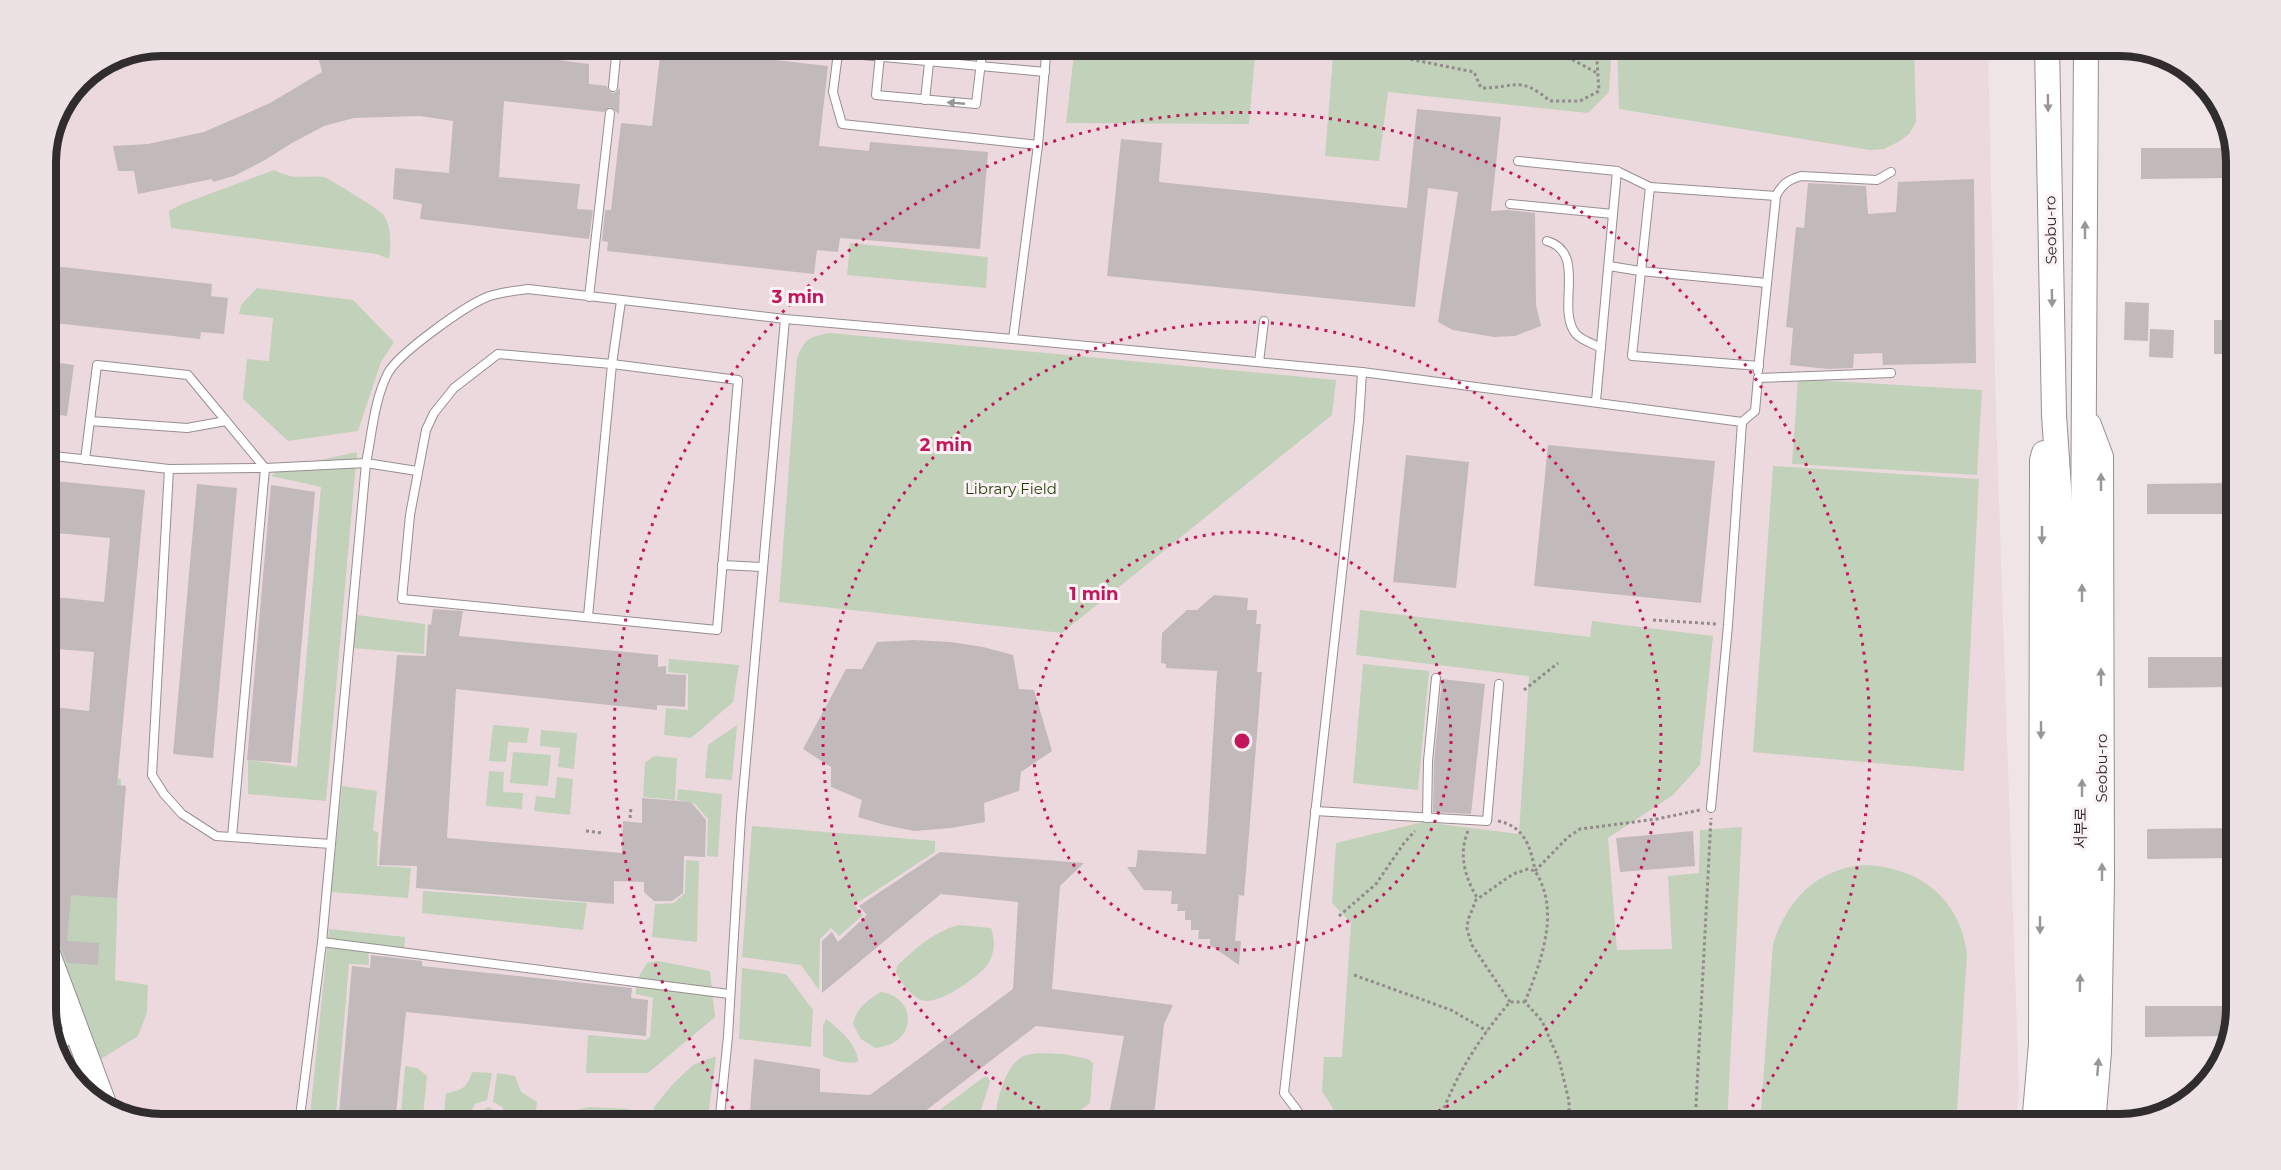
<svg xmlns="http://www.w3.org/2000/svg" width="2281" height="1170" viewBox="0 0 2281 1170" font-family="Montserrat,'Noto Sans KR',sans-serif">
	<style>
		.built { fill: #ecd9de }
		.green { fill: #c1d1ba }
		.building { fill: #c2b9bb }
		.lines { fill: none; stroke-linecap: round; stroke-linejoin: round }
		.lane-casing { stroke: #978e90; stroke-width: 10 }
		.street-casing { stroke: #978e90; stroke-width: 19 }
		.secondary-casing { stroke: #978e90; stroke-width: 26 }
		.path { stroke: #928b8c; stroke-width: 3; stroke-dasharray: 3 3; stroke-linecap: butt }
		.lane { stroke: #fff; stroke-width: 8 }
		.street { stroke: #fff; stroke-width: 16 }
		.secondary { stroke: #fff; stroke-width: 24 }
		.oneway { fill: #989696 }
		.ring { fill: none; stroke: #c2185b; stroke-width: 3; stroke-dasharray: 3 6 }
		.labels { text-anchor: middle; stroke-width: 6; stroke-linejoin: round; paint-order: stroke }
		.street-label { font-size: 15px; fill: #312d2e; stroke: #fcf2f4 }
		.park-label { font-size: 15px; fill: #1f3f0b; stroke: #fcf2f4 }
		.rim { fill: none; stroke: #312d2e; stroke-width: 8 }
		.centre { fill: #c2185b; stroke: #fcf2f4; stroke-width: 3 }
		.ring-label { font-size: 18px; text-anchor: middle; font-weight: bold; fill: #c2185b; stroke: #fcf2f4; stroke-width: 6; stroke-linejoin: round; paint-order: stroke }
	</style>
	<rect width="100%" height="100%" fill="#efe5e7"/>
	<path class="built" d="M161,45H1988L1996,412L2019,1090L2016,1125H161L122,1116L45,917V154L54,117L79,79L117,54Z"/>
	<g class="green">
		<path d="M1075,45H1256L1249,124L1066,123Z"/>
		<path d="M1334,45H1612L1609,92L1588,113L1388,92L1379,161L1325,156Z"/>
		<path d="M1617,45H1914L1916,122L1909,134L1898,142L1884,149L1870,150L1619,109Z"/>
		<path d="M274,170C296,181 303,175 324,177C328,178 380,210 383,214C392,227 391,245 389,259L377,254L171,228L169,211L182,204Z"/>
		<path d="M850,243L988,257L986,288L847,275Z"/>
		<path d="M257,288L353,300L394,342L381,362L358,431L288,441L243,399L247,359L269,361L273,318L239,314L241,305Z"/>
		<path d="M830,333L1336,380L1332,415L1062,633L779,602L797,358C805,338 809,337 830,333Z"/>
		<path d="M1798,379L1982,390L1977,475L1792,464Z"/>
		<path d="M357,452L326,801L248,794V760L297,767L321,487L271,476L280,469Z"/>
		<path d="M1773,466L1979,479L1964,771L1753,752Z"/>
		<path d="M1360,610L1590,637L1592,621L1713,636L1700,765L1673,795L1608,838L1617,950L1672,949L1668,876L1699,873L1700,830L1742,827L1727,1125H1343L1322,1091L1324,1057H1342L1351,923L1332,903L1336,843L1423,822L1519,834L1529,676L1356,655Z"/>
		<path d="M357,615L425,624L424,654L353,648Z"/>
		<path d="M669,659L739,665L733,702L691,738L664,735L666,708L688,710V674L668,672Z"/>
		<path d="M1363,664L1429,671L1418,790L1353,783Z"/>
		<path d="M493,725L529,728L527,743L508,742L506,762L489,761Z"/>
		<path d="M737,725L732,780L705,778L708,745Z"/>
		<path d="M541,730L577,733L574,769L558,767L560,748L540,746Z"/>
		<path d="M513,752L551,755L548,786L510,783Z"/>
		<path d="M654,756L677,758L675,800L643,797L645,763Z"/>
		<path d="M489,771L504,772L503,792L523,793L522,809L486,806Z"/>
		<path d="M45,772L121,779L115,980L148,985L147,1012L138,1036L101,1059L45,917Z"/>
		<path d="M557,777L573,779L570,815L534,811L536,796L555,798Z"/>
		<path d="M342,786L377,791L373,831L378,832L377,866L411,868L408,898L331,892Z"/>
		<path d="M678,789L722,794L718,857L707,856L708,819L694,803L677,800Z"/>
		<path d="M752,826L935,841V852L854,905L863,915L839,936L831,928L820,939L819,990L801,965L742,957Z"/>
		<path d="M686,860L699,861L697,942L652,937L655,904L674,903L685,893Z"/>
		<path d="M1865,865C1919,867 1960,898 1967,954L1956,1125H1760L1773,944C1787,900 1817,868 1865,865Z"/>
		<path d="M423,891L587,903L583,930L422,913Z"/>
		<path d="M958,925L991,928C995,940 995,954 988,964C979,977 936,1007 921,1000C910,996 902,982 896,973L897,966C914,949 934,932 958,925Z"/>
		<path d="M329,929L405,937L404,951L368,948L369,965L349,964L335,1125H309Z"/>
		<path d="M658,961L710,971L715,1017L648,1073H586L588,1035L646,1040L650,1037L653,998L636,994V981L647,963Z"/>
		<path d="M742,968L786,974L813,1010L811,1047L739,1039Z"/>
		<path d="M881,992C910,996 918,1028 893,1043C888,1046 881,1047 875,1048L861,1039L853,1024C857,1008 866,1001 881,992Z"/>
		<path d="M826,1019C839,1029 858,1045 858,1062C845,1064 835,1061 823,1056V1026Z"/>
		<path d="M1064,1054L1088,1059L1093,1063L1090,1103L1061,1125H994C996,1106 1003,1067 1022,1057C1033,1051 1052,1054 1064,1054Z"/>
		<path d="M716,1056L707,1125H654L652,1118L654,1107L672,1085L693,1065Z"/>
		<path d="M405,1066L417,1068L427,1076L422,1125H400Z"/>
		<path d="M472,1072L492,1073L487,1100L475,1104L470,1113L444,1112L446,1093C461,1091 468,1087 472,1072Z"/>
		<path d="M497,1073L515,1076L521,1092L537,1102L535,1120L507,1118L502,1107L493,1102Z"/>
		<path d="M984,1077H988L990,1082L981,1110L979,1125H944L941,1109Z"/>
		<path d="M489,1107L498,1113L499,1124L477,1125L476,1119L478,1112Z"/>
		<path d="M590,1107L629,1109L637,1125H574L575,1118L580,1109Z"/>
		<path d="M444,1116L470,1118L472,1125H444Z"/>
	</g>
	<g class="building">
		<path d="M326,45H362V55L414,46L440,51H456L457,47L589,64V84L607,86L608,90L612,93L616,92L620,88L619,114L610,107L604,112L504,101L499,177L580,184L577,209L593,210L589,239L420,219L422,204L393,199L395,168L449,173L453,121L420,116L354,118L324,126L292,143L265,160L234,176L213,182L212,179L138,194L134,171H118L113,146L148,144L204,132L270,103L322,72L316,48Z"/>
		<path d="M661,47L828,66L819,146L869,151L870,142L988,152L980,249L840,238L838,252L817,250L814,274L607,251L608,242L602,241L605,210H611L621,123L652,126Z"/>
		<path d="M1417,109L1501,117L1491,211L1508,210L1535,213L1536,305L1541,326L1515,336L1494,337L1453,330L1438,322L1458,192L1428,188L1415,307L1107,276L1121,139L1162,143L1159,182L1407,208Z"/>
		<path d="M2141,148H2234L2236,174H2227V178L2141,179Z"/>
		<path d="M1974,179L1976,363L1883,365L1882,353L1854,354L1853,368L1828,369L1790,365L1793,328L1786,327L1796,227L1804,228L1808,183L1866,186L1868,214L1896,212L1898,182Z"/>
		<path d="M45,265L212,284L211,296L228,298L224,334L201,332L200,339L45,322Z"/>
		<path d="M2125,302L2149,303L2148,341L2124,340Z"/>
		<rect x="2214" y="320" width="22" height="34"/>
		<path d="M2150,329L2174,330L2173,358L2149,357Z"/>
		<path d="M45,361L74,365L67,416L45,413Z"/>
		<path d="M1548,445L1715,461L1701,603L1534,586Z"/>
		<path d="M1406,455L1469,462L1456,588L1393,582Z"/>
		<path d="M45,480L145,490L117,785L126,786L117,898L71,895L67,941L99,943L98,965L67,963L58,941L52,934L45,917V706L89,711L94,652L45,648V596L104,602L110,538L45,532Z"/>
		<path d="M2236,483V509H2233V514H2147V484Z"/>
		<path d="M197,484L237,488L213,758L173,754Z"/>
		<path d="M271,485L315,492L291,763L247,760Z"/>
		<path d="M1214,595L1248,598L1247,610H1257L1256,624H1261L1257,672H1262L1244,896L1239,895L1235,941H1241L1239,965L1210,945V939H1198L1199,930H1191V920H1185V911H1177L1178,904H1171L1172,891L1144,890L1127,867H1136L1138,850L1206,854L1217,671L1166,668V664L1161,663L1162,633L1187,610H1197Z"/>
		<path d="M433,609L463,611L459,636L658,655V667L666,666V674L686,675L685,707L657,705V710L456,689L447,838L622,853L623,821L642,823V798L691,802L706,820L705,857L684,856L683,893L672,901H654L644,892V882L614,881V904L416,888L417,866L379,865L397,655L426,656L428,624L431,625Z"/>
		<path d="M914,640L951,642L983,647L1013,655L1019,689L1034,690L1052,751L1021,772L1019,791L984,803L985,822L951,828L914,831L885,825L858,817L862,800L831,787V767L803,749L846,669H862L877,642Z"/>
		<path d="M2148,657H2236V683H2234V687L2148,688Z"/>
		<path d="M1442,679L1485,684L1471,814L1433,812L1434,761Z"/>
		<path d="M2236,828V854H2233V858L2147,859V829Z"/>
		<path d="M1693,831L1695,866L1620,872L1616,838Z"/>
		<path d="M940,852L1084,863L1060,886L1052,989L1173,1005L1164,1024L1153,1125H1107L1124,1036L1036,1026L915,1119V1125H872L750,1111L754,1059L820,1069V1092L870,1095L1013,989L1018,902L941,894L822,993V941L832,932L838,942L867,915L859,906Z"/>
		<path d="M371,955L422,961V966L632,988L631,998L648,1000L646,1036L406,1012L395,1125H338L352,966L370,968Z"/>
		<path d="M2145,1006H2236V1009L2230,1036L2145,1037Z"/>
	</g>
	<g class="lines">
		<defs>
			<g id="lane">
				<path d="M755,45L1045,72"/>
				<path d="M839,45L833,92L842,124L1038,145"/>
				<path d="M880,56L876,95L976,104L983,45"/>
				<path d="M613,87L617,45"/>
				<path d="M925,100L931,45"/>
				<path d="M1518,161L1617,171L1613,214"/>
				<path d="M1617,171L1650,187L1776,196C1782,184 1788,180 1801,176L1877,180L1891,172"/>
				<path d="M1650,187L1632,356L1759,366"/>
				<path d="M1510,204L1613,214L1596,401"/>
				<path d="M1547,241C1588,253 1555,309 1576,334C1581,340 1594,344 1601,348"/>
				<path d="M1609,266L1640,271L1767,283"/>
				<path d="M589,297L610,113"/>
				<path d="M1013,339L1362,372L1359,420L1284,1093L1308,1125"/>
				<path d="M498,354L612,364L738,380L717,630L402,599L410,515L426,430L434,413L454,388Z"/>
				<path d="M1259,362L1264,321"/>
				<path d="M1758,371L1776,196"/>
				<path d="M1362,372L1742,422L1728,625L1711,808"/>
				<path d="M90,421L187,428L226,421"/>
				<path d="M1742,422L1755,411L1758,378L1891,373"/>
				<path d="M45,455L169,469L265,468L232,837"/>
				<path d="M85,460L97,365L188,375L265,468L366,463L417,471"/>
				<path d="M169,469L152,775L164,794L182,814L216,836L331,844"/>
				<path d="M722,565L762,567"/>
				<path d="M588,616L612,364L621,301"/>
				<path d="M1315,811L1487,821L1499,684"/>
				<path d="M1427,818L1428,761L1436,678"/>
				<path d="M322,942L729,994"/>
				<path d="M299,1125L322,942L366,463C372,434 374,400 388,373C399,353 465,306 487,297C500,292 514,291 528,289L785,319L1013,339L1038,145L1047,45"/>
				<path d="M719,1125L728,1036L741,817L785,319"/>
			</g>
			<path id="street" d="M55,1046L76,1028"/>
			<g id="secondary">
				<path d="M2047,45L2054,415L2062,532L2060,1047L2054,1125"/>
				<path d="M2089,425L2101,457L2102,880L2099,1052L2093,1125"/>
				<path d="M45,946L106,1109"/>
				<path d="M2034,1125L2041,1044L2042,460L2044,453"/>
				<path d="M2073,1125L2080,1050L2086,45"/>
			</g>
		</defs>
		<use href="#lane" class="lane-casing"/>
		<use href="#street" class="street-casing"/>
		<use href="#secondary" class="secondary-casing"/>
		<g class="path">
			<path d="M1340,45L1474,72L1481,88C1516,88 1519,75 1550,101H1580L1599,91L1596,45"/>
			<path d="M1546,45L1597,73"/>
			<path d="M1653,620L1717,624"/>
			<path d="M1524,690L1558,663"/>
			<path d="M630,818L631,808"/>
			<path d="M1498,821C1524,826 1531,847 1535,871"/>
			<path d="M586,831L603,833"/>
			<path d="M1468,831C1458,854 1465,878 1478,899"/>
			<path d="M1535,871L1568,837L1580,829L1657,819L1700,810"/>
			<path d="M1339,916L1376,884L1404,843L1415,831"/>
			<path d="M1354,975L1451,1010L1487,1031"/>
			<path d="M1510,1002L1472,945L1467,929L1468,920L1476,900L1513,874L1528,869L1535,871C1561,911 1541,961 1525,1002"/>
			<path d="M1438,1125C1453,1079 1479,1038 1510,1002H1525L1542,1021L1559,1060L1569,1101V1125"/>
			<path d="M1695,1125L1711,818"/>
		</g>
		<use href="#lane" class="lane"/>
		<use href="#street" class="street"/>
		<use href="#secondary" class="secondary"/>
	</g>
	<defs><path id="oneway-solid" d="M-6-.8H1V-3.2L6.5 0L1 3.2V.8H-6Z" transform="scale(1.5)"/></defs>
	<g class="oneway">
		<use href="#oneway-solid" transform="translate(956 103) rotate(-175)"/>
		<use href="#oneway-solid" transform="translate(2048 103) rotate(89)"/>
		<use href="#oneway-solid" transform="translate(2085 230) rotate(-90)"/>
		<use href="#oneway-solid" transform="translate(2052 298) rotate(89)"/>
		<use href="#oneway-solid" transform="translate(2101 482) rotate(-90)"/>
		<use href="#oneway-solid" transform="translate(2042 535) rotate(90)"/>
		<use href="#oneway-solid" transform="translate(2082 593) rotate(-90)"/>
		<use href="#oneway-solid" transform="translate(2101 677) rotate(-90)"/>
		<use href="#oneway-solid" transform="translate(2041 730) rotate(90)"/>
		<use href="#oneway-solid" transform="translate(2082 788) rotate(-90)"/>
		<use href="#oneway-solid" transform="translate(2102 872) rotate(-90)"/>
		<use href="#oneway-solid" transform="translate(2040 925) rotate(90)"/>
		<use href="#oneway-solid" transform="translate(2080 983) rotate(-89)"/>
		<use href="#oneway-solid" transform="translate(2098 1067) rotate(-85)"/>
	</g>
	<g class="ring">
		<circle cx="1242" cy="741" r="209"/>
		<path d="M1072 1124A419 419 0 1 1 1412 1124"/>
		<path d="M744 1123A628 628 0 1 1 1740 1123"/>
	</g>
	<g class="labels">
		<g class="street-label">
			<text transform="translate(2051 230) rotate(-91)" y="5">Seobu-ro</text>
			<text transform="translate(2102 768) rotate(-90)" y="5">Seobu-ro</text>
			<text transform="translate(2081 828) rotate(-90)" y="5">서부로</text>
		</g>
		<g class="park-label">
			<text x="1011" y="494">Library Field</text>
		</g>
	</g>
	<path d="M0 0H2281V1170H0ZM162 56H2120A106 106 0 0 1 2226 162V1008A106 106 0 0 1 2120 1114H162A106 106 0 0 1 56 1008V162A106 106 0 0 1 162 56Z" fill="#ece2e4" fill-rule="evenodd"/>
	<path class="rim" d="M162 56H2120A106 106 0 0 1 2226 162V1008A106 106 0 0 1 2120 1114H162A106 106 0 0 1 56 1008V162A106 106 0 0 1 162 56Z"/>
	<circle cx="1242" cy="741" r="9" class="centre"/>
	<g class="ring-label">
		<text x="798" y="303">3 min</text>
		<text x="946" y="451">2 min</text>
		<text x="1094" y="600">1 min</text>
	</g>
</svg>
